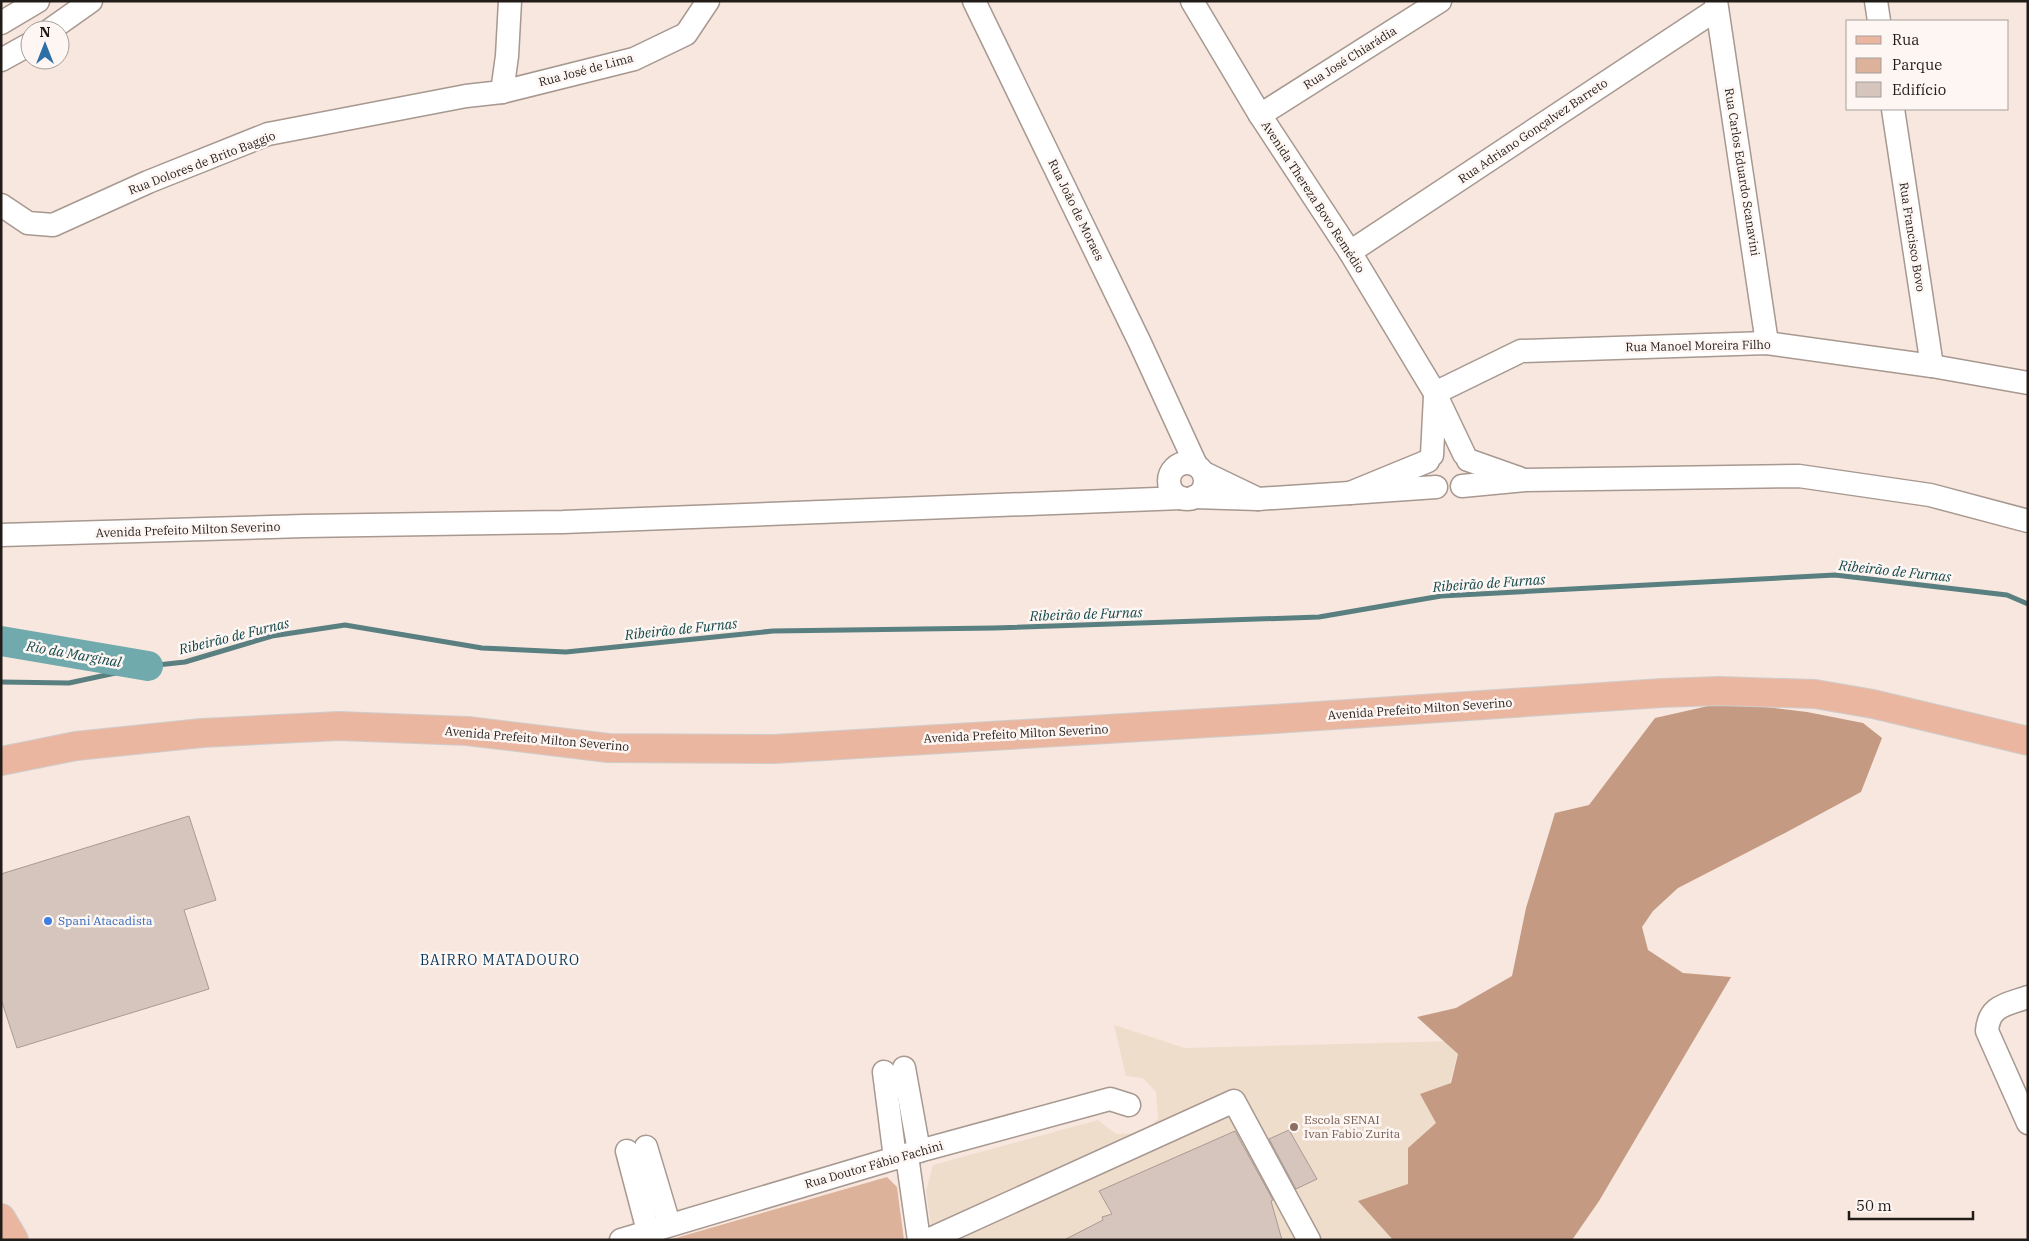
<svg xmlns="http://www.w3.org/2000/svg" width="2029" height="1241" viewBox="0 0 2029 1241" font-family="'IBM Plex Serif',serif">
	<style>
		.education { fill: #efddcc }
		.green { fill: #ddb29b }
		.forest { fill: #c49a83 }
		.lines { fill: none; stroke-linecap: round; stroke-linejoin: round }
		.stream { stroke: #597f81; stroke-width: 5 }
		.river { stroke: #71aaad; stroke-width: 30 }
		.building { fill: #d5c5bd; stroke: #aa9a93 }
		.minor-casing { stroke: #a79890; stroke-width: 25 }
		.major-casing { stroke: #cecdcc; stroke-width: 30 }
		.minor { stroke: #fff; stroke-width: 22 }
		.major { stroke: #ebb6a0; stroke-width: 28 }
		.shop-dot { fill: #3f7fe0; stroke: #fdf6f3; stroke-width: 2 }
		.education-dot { fill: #8d6e63; stroke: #fdf6f3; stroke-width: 2 }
		.labels { text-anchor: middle; stroke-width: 5; stroke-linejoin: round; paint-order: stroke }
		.street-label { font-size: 12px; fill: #221c19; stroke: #fdf6f3 }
		.shop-label { font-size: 12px; fill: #366cbe; stroke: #fdf6f3; text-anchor: start }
		.education-label { font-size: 12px; fill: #785e54; stroke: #fdf6f3; text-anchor: start }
		.water-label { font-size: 14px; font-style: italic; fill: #124749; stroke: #fdf6f3 }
		.neighbourhood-label { font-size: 14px; letter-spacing: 1px; fill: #08385c; stroke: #fdf6f3 }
	</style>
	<rect width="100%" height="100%" fill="#f7e7de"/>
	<path class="education" d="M1114,1025L1185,1048L1461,1041L1408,1240H933L926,1191L933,1165L1098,1120L1116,1134L1142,1133L1158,1119L1156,1092L1143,1078L1126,1076Z"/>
	<path class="green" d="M887,1177L897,1187L904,1240H669Z"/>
	<path class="forest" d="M1726,702L1807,712L1863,723L1882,738L1861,792L1785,833L1678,888L1653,911L1642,927L1648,950L1683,973L1731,977L1599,1201L1572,1240H1393L1358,1201L1408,1184V1148L1436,1123L1420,1094L1451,1083L1458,1054L1417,1017L1456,1008L1512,976L1526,908L1555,813L1589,805L1655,718Z"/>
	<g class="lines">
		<path class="stream" d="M1,682L69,683L148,666L185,662L272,636L345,625L482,648L566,652L773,631L994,628L1319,617L1441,596L1835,575L2007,595L2028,604"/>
		<path class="river" d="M1,641L148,666"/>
	</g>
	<g class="building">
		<path d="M189,816L216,900L184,910L209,989L17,1048L1,999V874Z"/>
		<path d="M1289,1130L1317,1179L1296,1189L1269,1139Z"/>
		<path d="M1235,1131L1273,1200L1271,1201L1282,1240H1064L1103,1220L1102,1217L1112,1214L1099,1191Z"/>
	</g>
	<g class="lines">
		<defs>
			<g id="minor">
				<path d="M974,1L1140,343L1196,465"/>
				<path d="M1192,1L1260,115L1350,252L1435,393L1464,454"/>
				<path d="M1716,1L1767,343"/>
				<path d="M1876,1L1879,21"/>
				<path d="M1,23L38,1"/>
				<path d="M50,30L91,1"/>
				<path d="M1,60L30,44"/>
				<path d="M502,92L507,56L510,1"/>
				<path d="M1893,109L1932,366"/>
				<path d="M1260,115L1440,1"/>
				<path d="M1,205L28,223L53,225L148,182L268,134L466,96L502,92L634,59L686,34L708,1"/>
				<path d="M1350,252L1717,9"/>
				<path d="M1435,393L1521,351L1767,343L1932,366L2028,383"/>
				<path d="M1432,455L1435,396"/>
				<path d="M1468,460L1519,478"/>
				<path d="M1428,461L1350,493L1436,487"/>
				<circle cx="1187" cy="481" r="18"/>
				<path d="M1462,486L1525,480L1799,476L1930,495L2028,521"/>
				<path d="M1194,497L1258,499L1204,473"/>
				<path d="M1258,499L1350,493"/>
				<path d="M1,535L304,526L563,522L1182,498"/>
				<path d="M2028,997C2006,1005 1989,1005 1987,1031L2028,1123"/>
				<path d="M904,1068L919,1151"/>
				<path d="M884,1072L895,1158"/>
				<path d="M646,1147L669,1224"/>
				<path d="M627,1151L648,1231"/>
				<path d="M907,1156L919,1240"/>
				<path d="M621,1240L919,1151L1110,1099L1129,1105"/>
				<path d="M928,1240L1234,1101L1309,1240"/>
			</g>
			<g id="major">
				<path d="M1,761L76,746L202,733L339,726L467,731L608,748L774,749L1274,719L1662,693L1719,691L1815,694L1873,704L2028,741"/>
				<path d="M1,1218L14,1240"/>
			</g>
		</defs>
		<use href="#minor" class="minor-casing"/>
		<use href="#major" class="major-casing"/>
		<use href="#minor" class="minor"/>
		<use href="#major" class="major"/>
	</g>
	<circle class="shop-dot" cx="48" cy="921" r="5"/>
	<circle class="education-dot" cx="1294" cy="1127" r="5"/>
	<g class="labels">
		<g class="street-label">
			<text transform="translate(1350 58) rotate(-32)" y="4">Rua José Chiarádia</text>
			<text transform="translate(586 70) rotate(-15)" y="4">Rua José de Lima</text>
			<text transform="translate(1533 131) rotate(-34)" y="4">Rua Adriano Gonçalvez Barreto</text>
			<text transform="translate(202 163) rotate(-21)" y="4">Rua Dolores de Brito Baggio</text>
			<text transform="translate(1742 172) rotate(81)" y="4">Rua Carlos Eduardo Scanavini</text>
			<text transform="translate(1313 197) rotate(57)" y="4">Avenida Thereza Bovo Remédio</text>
			<text transform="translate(1076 210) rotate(64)" y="4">Rua João de Moraes</text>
			<text transform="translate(1912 237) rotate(81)" y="4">Rua Francisco Bovo</text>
			<text transform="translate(1698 346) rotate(-1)" y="4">Rua Manoel Moreira Filho</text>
			<text transform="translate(188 530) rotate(-2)" y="4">Avenida Prefeito Milton Severino</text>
			<text transform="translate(1420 709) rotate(-4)" y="4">Avenida Prefeito Milton Severino</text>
			<text transform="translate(1016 734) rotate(-3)" y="4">Avenida Prefeito Milton Severino</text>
			<text transform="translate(537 739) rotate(5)" y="4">Avenida Prefeito Milton Severino</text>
			<text transform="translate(874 1165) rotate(-16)" y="4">Rua Doutor Fábio Fachini</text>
		</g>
		<g class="shop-label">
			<text x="58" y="925">Spani Atacadista</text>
		</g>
		<g class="education-label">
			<text x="1304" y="1124">Escola SENAI<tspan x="1304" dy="14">Ivan Fabio Zurita</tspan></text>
		</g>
		<g class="water-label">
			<text transform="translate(1895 571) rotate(6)" y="5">Ribeirão de Furnas</text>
			<text transform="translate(1489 583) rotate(-4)" y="5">Ribeirão de Furnas</text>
			<text transform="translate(1086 614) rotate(-2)" y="5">Ribeirão de Furnas</text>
			<text transform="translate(681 629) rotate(-6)" y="5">Ribeirão de Furnas</text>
			<text transform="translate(234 636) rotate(-14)" y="5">Ribeirão de Furnas</text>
			<text transform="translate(74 654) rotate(10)" y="5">Rio da Marginal</text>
		</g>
		<g class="neighbourhood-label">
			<text x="500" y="965">BAIRRO MATADOURO</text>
		</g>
	</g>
	<rect width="2029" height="1241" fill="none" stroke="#221c19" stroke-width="5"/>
	<rect x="1846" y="20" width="162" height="90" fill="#fdf6f3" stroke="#a59f9c"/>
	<rect x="1856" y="36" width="25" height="8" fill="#ebb6a0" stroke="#a59f9c"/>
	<text x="1892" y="45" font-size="15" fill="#221c19">Rua</text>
	<rect x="1856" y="58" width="25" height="15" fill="#ddb29b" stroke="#a59f9c"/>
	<text x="1892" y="70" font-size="15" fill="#221c19">Parque</text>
	<rect x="1856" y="82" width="25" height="15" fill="#d5c5bd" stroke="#a59f9c"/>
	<text x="1892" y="95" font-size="15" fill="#221c19">Edifício</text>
	<g transform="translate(45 45)"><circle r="24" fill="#fdf6f3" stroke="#a59f9c"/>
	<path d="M0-4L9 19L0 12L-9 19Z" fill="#2e6fa5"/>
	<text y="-8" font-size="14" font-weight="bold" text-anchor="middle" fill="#221c19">N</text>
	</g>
	<path d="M1849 1211v8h124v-8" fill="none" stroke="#221c19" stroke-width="2.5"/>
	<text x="1856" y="1211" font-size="15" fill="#221c19" stroke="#fdf6f3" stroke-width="4" paint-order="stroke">50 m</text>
</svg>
